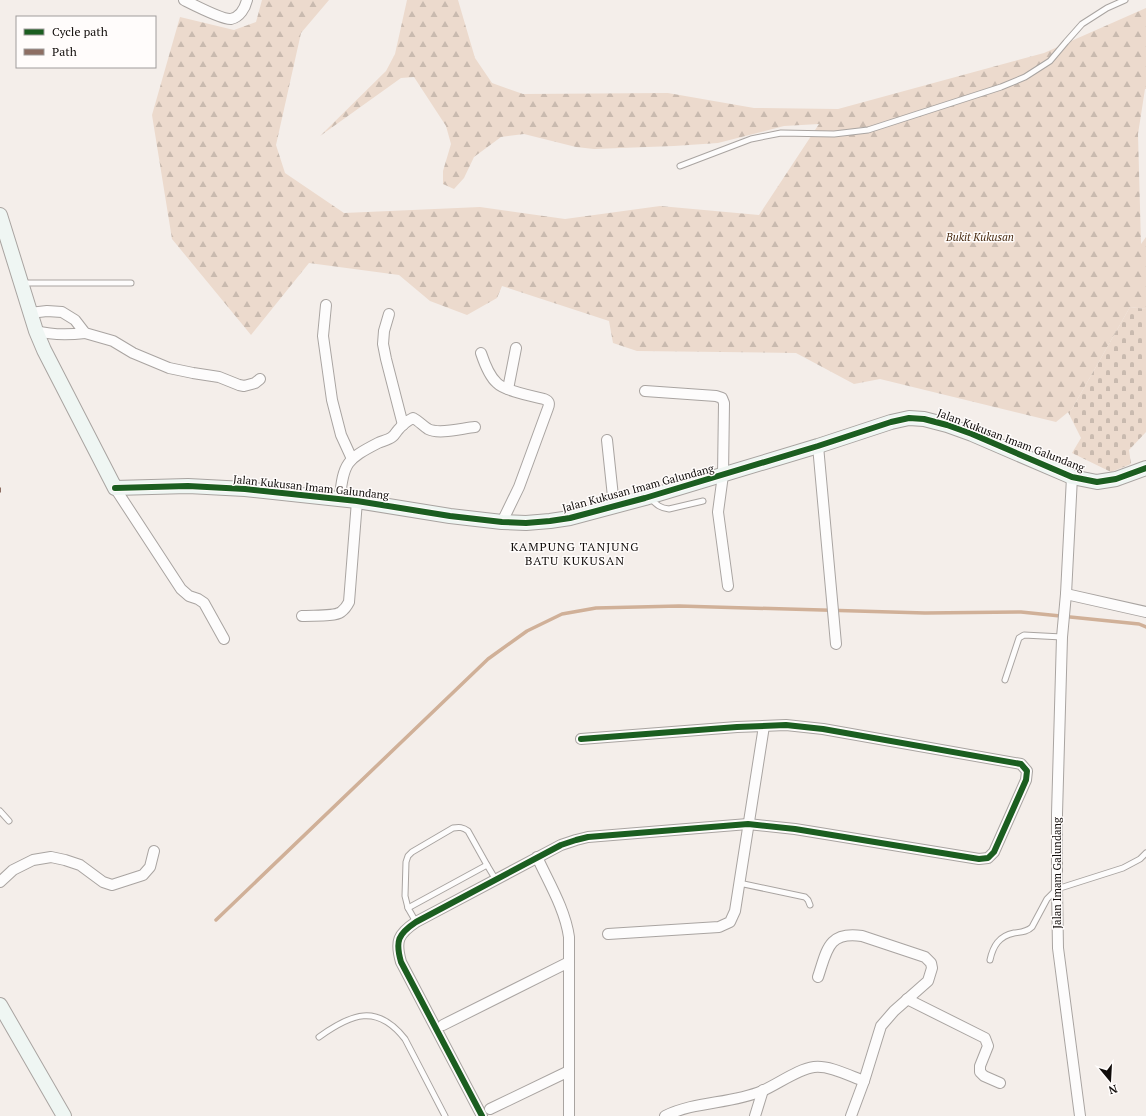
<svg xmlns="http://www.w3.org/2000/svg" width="1146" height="1116" viewBox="0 0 1146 1116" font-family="'PT Serif',serif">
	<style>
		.forest { fill: url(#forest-firs) }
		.cemetery { fill: url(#cemetery-stones) }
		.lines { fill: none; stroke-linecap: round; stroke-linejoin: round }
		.stream { stroke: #d0b098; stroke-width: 3.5 }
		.lane-casing { stroke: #a9a4a1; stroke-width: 7 }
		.street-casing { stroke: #a9a4a1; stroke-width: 12 }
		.secondary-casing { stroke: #a9a4a1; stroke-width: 16 }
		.lane { stroke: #fdfcfc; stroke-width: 5 }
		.street { stroke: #fdfcfc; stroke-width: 10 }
		.secondary { stroke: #eff6f3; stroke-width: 14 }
		.quiet { stroke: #8d6e63; stroke-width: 5; stroke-dasharray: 10 5; stroke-linecap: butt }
		.cycleway-casing { stroke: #fffcfb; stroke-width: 8 }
		.cycleway { stroke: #1b5e20; stroke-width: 6 }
		.labels { text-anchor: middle; stroke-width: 3; stroke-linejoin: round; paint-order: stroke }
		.park-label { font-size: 11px; font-style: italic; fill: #47290f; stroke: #fffcfb }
		.street-label { font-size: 11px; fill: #100c0a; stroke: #fffcfb }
		.neighbourhood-label { font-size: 12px; letter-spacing: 1px; fill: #100c0a; stroke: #fffcfb }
	</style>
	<defs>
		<pattern id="forest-firs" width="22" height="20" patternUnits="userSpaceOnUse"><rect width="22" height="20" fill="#ecdacd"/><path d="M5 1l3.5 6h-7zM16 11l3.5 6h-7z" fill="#c9baaf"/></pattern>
		<pattern id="cemetery-stones" width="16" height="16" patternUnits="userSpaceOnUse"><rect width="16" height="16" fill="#ecdacd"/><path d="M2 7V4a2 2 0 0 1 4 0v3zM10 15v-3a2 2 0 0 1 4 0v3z" fill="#c9baaf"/></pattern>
	</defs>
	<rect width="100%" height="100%" fill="#f4eeea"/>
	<path class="forest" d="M262,0H329L301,33L276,145L285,173L344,213L480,207L565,219L660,206L759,215L819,124L784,126L718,143L674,146L594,149L576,147L524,134L501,137L474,157L464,178L454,189L443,184V171L451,144L446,126L414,77L401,78L320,136L386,71L395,54L407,0H458L475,58L492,83L523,94L668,93L754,108L838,109L1044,53L1146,8V89H1145L1138,134L1141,244L1146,237V309L1130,307L1072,409L1056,422L880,379L854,384L796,353L637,351L613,343L609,321L502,286L497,298L467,315L430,301L399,275L309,263L251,335L172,239L152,115L180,17L234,30L256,22Z"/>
	<path class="cemetery" d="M1130,307L1146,309V432L1129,450L1131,464L1111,472L1072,453L1081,438L1068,412L1072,409Z"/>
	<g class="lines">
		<path class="stream" d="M216,920L488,659L527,631L562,614L596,608L679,606L925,613L1021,612L1139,624L1146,627"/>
		<defs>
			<g id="lane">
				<path d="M680,166L751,139L781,133L834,134L868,130L1001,87L1025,77L1050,61L1066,42L1082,24L1107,8L1125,0"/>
				<path d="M22,283H131"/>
				<path d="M651,499C657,505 660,508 669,509L703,501"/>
				<path d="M1005,680L1019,638L1024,635L1062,637"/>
				<path d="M0,811L9,821"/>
				<path d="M739,883L805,897L808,900L810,905"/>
				<path d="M408,908L405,896L406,862L408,856L412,852L453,828C459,827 463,827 468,831L487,865"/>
				<path d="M416,922L408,908L487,865L496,880"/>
				<path d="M990,960C993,946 999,936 1014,933C1021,932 1027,932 1032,927L1047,899L1057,889L1123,868L1140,859L1146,853"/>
				<path d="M319,1037C351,1014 377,1003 405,1039L445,1116"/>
			</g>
			<g id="street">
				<path d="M184,0C192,4 223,20 231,19C240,17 245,8 247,0"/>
				<path d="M326,305L323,336L332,400L341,435L352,459"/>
				<path d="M30,313L47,311L62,312L75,320L85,333L113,341L133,353L169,368L193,373L219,377L239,385L244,386L255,383L260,379"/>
				<path d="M389,314L384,331L383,344L386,359L403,425"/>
				<path d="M36,331C52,335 68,335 85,333"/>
				<path d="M481,353C484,362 490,377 497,383C505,391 532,396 544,399C549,401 550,403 548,408L519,487L502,522"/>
				<path d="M508,389L516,348"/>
				<path d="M645,391L716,396L722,398L724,403L723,475L718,512L728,586"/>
				<path d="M607,440L614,506"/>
				<path d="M818,446L836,644"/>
				<path d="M1072,477L1066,594L1062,637L1057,814V889L1058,948L1080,1116"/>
				<path d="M115,488L181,589L189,596L198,599L204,603L224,639"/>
				<path d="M340,498C343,463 347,459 378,443C382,441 388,440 392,437C395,435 396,432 398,430C402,425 407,421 413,418C419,421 423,426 428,429C439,435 463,428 475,427"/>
				<path d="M1066,594L1146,612"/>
				<path d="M302,616C312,615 334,617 341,612C345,609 347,606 349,602L357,501"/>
				<path d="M537,857C549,883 565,909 569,937V1116"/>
				<path d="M0,882L13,870L33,860L51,857L65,860L80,865L103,882L112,885L143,875L150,867L154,851"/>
				<path d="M608,934L719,927L730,922L735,911L764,726"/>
				<path d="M818,977C827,950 828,931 862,936L925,957L931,963L932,968L928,981L894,1011L881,1026L864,1081L851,1116"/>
				<path d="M907,999L985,1038L988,1046L980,1066V1072L984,1076L1000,1083"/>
				<path d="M443,1025L569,962"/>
				<path d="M490,1109L569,1071"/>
				<path d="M482,1116L401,962C395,941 398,934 416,922L561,845L576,840L588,837L748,824L795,829L979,859L988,858L994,852L1026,780L1027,771L1021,764L823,729L786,725L737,727L581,739"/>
				<path d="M665,1116C695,1101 731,1104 762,1091C778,1084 798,1069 814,1067C829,1065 850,1076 864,1081"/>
				<path d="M755,1116L763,1090"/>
			</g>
			<g id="secondary">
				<path d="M0,215L36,331L44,350L115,488L188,486L245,489L357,501L450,516L502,522L526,523L550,521L570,518L645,498L818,446L891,422L909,418L924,419L947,425L972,434L1072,477L1097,482L1116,479L1146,468"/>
				<path d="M0,1005L64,1116"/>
			</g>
		</defs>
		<use href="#lane" class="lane-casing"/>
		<use href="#street" class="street-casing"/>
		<use href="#secondary" class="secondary-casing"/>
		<use href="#lane" class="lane"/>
		<use href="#street" class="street"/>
		<use href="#secondary" class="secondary"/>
		<path class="quiet" d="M0,490H1"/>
		<defs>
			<g id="cycleway">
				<path d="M115,488L188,486L245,489L357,501L450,516L502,522L526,523L550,521L570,518L645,498L818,446L891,422L909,418L924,419L947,425L972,434L1072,477L1097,482L1116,479L1146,468"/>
				<path d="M482,1116L401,962C395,941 398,934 416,922L561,845L576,840L588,837L748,824L795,829L979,859L988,858L994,852L1026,780L1027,771L1021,764L823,729L786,725L737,727L581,739"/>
			</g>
		</defs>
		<use href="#cycleway" class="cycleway-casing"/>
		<use href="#cycleway" class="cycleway"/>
	</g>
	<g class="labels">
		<g class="park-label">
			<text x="980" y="241">Bukit Kukusan</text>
		</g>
		<g class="street-label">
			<text transform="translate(1011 440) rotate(21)" y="4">Jalan Kukusan Imam Galundang</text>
			<text transform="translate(311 487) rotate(6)" y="4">Jalan Kukusan Imam Galundang</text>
			<text transform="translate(638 488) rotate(-15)" y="4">Jalan Kukusan Imam Galundang</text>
			<text transform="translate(1057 873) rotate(-90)" y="4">Jalan Imam Galundang</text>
		</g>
		<g class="neighbourhood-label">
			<text x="575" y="551">KAMPUNG TANJUNG<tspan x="575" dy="14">BATU KUKUSAN</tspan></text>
		</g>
	</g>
	<rect x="16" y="16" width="140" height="52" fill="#fffcfb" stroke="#9f9c9b"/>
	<rect x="24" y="29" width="20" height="6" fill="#1b5e20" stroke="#9f9c9b"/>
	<text x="52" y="36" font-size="12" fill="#100c0a">Cycle path</text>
	<rect x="24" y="49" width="20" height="6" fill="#8d6e63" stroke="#9f9c9b"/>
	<text x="52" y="56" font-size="12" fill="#100c0a">Path</text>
	<g transform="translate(1110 1080) rotate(162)" stroke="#fffcfb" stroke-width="3" paint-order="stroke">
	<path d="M0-3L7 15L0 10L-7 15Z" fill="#100c0a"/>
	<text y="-6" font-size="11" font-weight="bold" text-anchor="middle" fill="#100c0a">N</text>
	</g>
</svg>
